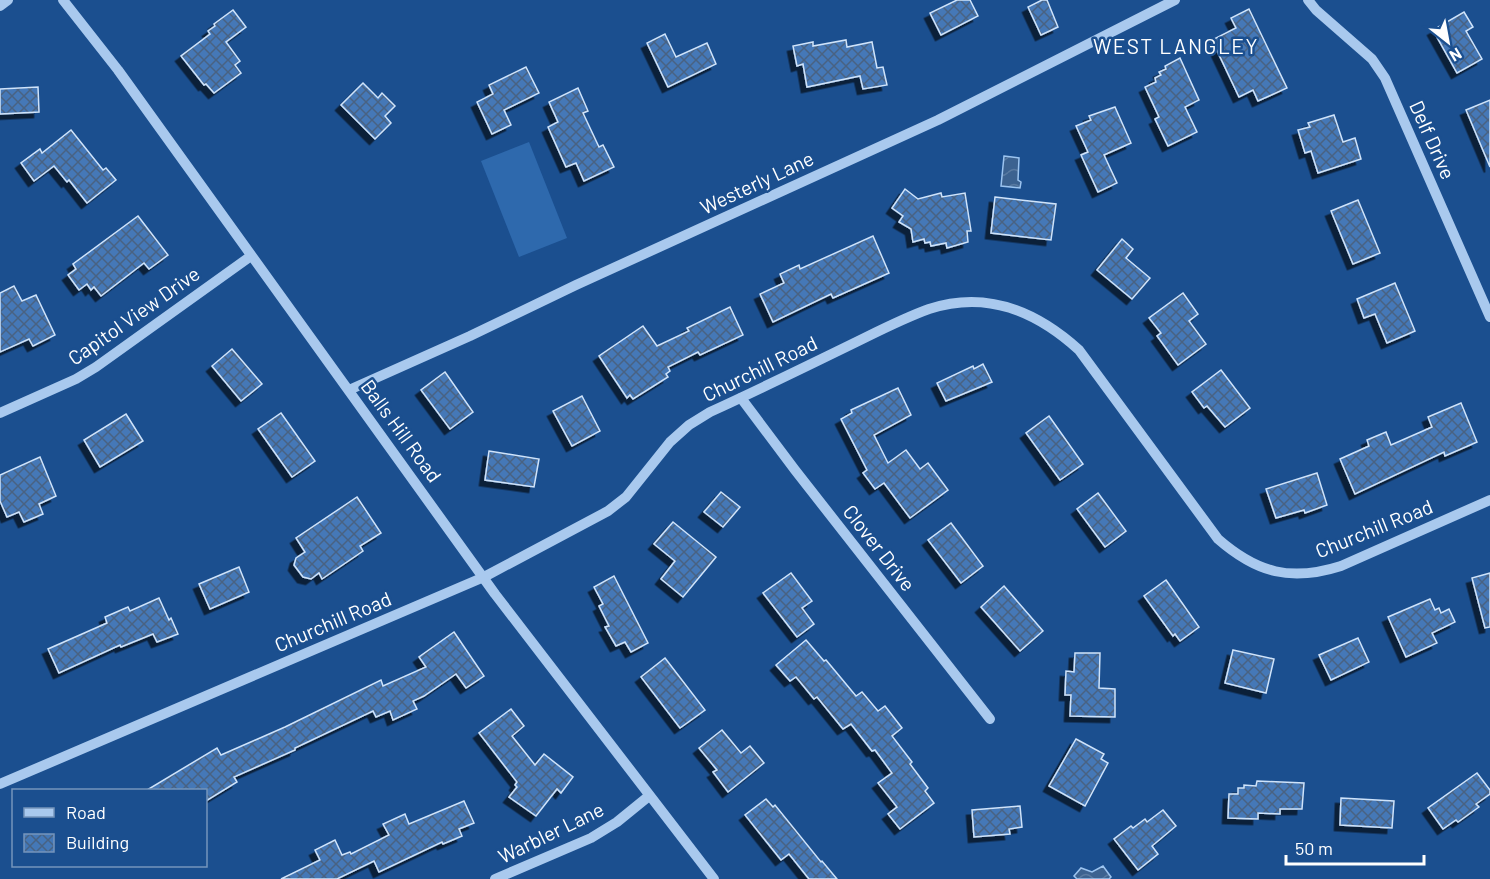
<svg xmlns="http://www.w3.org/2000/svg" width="1490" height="879" viewBox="0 0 1490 879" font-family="Barlow,sans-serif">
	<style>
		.pitch { fill: #2e69ad }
		.water { fill: url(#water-waves); stroke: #9cc4f0; stroke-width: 1.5 }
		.building { fill: url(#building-cross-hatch); stroke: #cfe3fa; stroke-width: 1.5; filter: url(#shadow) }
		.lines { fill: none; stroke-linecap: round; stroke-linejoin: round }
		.minor { stroke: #a9c9ee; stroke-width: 10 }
		.labels { text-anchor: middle; stroke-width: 5; stroke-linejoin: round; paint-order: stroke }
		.street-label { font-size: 20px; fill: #fff; stroke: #1b4f8f }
		.neighbourhood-label { font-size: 21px; letter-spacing: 1.5px; fill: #fff; stroke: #1b4f8f }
	</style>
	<defs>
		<pattern id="water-waves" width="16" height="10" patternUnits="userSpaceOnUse" patternTransform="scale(1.5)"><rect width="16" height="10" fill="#3c6290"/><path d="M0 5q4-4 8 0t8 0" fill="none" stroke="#597aa1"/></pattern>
		<pattern id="building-cross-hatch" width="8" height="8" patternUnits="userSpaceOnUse" patternTransform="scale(1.5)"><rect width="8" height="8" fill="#4478b7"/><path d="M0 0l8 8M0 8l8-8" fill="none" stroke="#486282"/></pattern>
		<filter id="shadow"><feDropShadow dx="-5.5" dy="5.5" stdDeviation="0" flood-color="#0009"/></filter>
	</defs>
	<rect width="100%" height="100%" fill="#1b4f8f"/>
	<path class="pitch" d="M529,142L567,238L519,257L481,161Z"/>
	<g class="water">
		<path d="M1004,156L1019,158L1018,180L1021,182L1020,188L1001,186Z"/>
		<path d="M1103,866L1111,877L1109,879H1077L1074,876L1081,868L1092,872Z"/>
	</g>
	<g class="building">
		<path d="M957,0H970L978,16L941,35L930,13Z"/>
		<path d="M1042,0H1047L1058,27L1041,35L1028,7Z"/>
		<path d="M1249,9L1287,88L1258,101L1253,90L1239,97L1212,40L1236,28L1231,18Z"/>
		<path d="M233,10L246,27L226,42L240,61L235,65L241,73L214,93L206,84L204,85L181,56L210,34L208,31L215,26L214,24Z"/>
		<path d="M1464,12L1473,27L1466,31L1482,59L1457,73L1433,30Z"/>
		<path d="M665,34L676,57L707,43L716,64L668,87L647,43Z"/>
		<path d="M846,40L847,47L872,42L877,68L883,67L887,85L863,89L860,76L807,87L803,64L797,66L793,46L813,42V46Z"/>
		<path d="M1180,58L1199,100L1185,107L1197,132L1168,146L1155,119L1159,117L1145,87L1156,82L1155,78L1161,75L1159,72L1166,69L1165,66Z"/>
		<path d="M526,67L539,93L504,110L511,125L492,134L477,102L493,94L489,85Z"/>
		<path d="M363,83L378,98L382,93L395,106L385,116L391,123L375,139L341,105Z"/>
		<path d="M38,87L39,112L0,114V89Z"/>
		<path d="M578,88L588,111L583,113L599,147L603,145L614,167L584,181L576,163L566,167L548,127L558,122L549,102Z"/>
		<path d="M1490,100V167L1466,110Z"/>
		<path d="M1115,107L1131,143L1104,155L1117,183L1098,192L1081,155L1088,152L1076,126L1091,120L1089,116Z"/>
		<path d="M1334,115L1343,142L1355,138L1361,159L1318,173L1311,151L1305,153L1298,130L1310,127L1308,123Z"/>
		<path d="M71,130L103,170L106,168L116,180L87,203L69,180L67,182L54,166L34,181L21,163L40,149L42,153Z"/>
		<path d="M905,189L918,199L941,193L942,197L965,193L971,231H967L968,242L947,248L946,243L931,246L930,242L925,243L924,239L913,242L911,229L899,222L903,216L892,208Z"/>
		<path d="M995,197L1056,204L1051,240L991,233Z"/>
		<path d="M1358,200L1380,253L1353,264L1331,211Z"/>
		<path d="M138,216L168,255L149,269L144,263L101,296L94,287L91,290L87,284L79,290L68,275L76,269L73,264Z"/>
		<path d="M873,236L889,273L833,298L831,294L773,322L760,294L784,283L780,274L799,265L800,269Z"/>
		<path d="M1122,239L1133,249L1126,258L1150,278L1132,299L1097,270Z"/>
		<path d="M1395,283L1415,331L1387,343L1375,314L1364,318L1357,299Z"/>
		<path d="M14,286L22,301L36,295L55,335L33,346L29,339L0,352V293Z"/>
		<path d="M1183,293L1198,314L1189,321L1206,344L1178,365L1157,336L1161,333L1149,318Z"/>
		<path d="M730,307L743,335L700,355L698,352L668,367L670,371L666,374L668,377L633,399L630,395L627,398L599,356L643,326L657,346L689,331L687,328Z"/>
		<path d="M232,349L262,384L241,401L212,366Z"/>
		<path d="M983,364L992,382L946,401L937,383L973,366L974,369Z"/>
		<path d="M1221,370L1250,408L1225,427L1207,406L1204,408L1192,392Z"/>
		<path d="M445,372L473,412L450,429L421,390Z"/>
		<path d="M898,388L911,415L874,435L888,463L906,450L920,469L928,463L948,490L910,518L884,483L875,489L863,473L867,470L841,419L852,413L851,410Z"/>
		<path d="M582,396L600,431L572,446L553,411Z"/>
		<path d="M1461,403L1477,442L1445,456L1444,452L1355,494L1340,459L1369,446L1367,440L1386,432L1391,445L1432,427L1428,417Z"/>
		<path d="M281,413L315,461L292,477L258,429Z"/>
		<path d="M126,414L143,441L100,467L84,440Z"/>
		<path d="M1049,416L1083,464L1060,480L1026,433Z"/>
		<path d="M489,451L539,459L534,487L485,480Z"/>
		<path d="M40,457L56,496L39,504L43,514L24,522L19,512L7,517L0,501V475Z"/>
		<path d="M1317,473L1327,505L1305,513L1304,510L1276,518L1266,489Z"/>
		<path d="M721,492L740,507L723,527L704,512Z"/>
		<path d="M1098,493L1126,531L1105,547L1077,509Z"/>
		<path d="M357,497L381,533L360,546L363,551L322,579L319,573L311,579L303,577L294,565L296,558L305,552L296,538Z"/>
		<path d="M673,522L716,557L683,597L661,579L675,561L654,544Z"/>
		<path d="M951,523L983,566L961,583L928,540Z"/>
		<path d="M239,567L249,592L210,609L199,584Z"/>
		<path d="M791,573L812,601L802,608L814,624L797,637L763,593Z"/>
		<path d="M1490,573V627L1485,628L1472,578Z"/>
		<path d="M614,576L648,643L631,652L625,642L616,646L605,627L609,626L599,606L603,604L594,587Z"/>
		<path d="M1166,580L1199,627L1180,641L1175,634L1173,636L1144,596Z"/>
		<path d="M1004,586L1043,631L1020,651L981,607Z"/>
		<path d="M159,598L169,620L171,618L178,634L157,642L153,634L121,647L120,645L59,673L48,649L107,623L105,617L128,607L130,611Z"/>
		<path d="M1430,599L1435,610L1439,608L1441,613L1449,609L1455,622L1432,633L1437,643L1406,657L1388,617Z"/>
		<path d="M454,632L484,676L466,688L456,674L424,696L413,701L417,709L393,720L390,711L376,717L373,711L295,748V750L234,777L237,782L206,801V790H147L217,748L221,755L285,727L381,680L383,686L426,667L419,657Z"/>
		<path d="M1358,638L1369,662L1331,680L1319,655Z"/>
		<path d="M806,640L824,661L826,660L856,696L862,692L878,711L885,706L902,728L892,736L912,762L910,764L928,788L925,791L934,803L900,829L888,814L897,807L878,783L892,773L875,750L872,751L851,724L843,729L817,697L814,699L796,677L790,681L776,665Z"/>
		<path d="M1233,650L1274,659L1266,693L1225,683Z"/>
		<path d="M1075,653H1100L1099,688L1115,689V717L1070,716L1071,695H1065L1066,671L1074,672Z"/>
		<path d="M665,658L705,710L680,728L641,677Z"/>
		<path d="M511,709L524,726L512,736L535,765L544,754L573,777L561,793L557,789L536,816L509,797L517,787L515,785L517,782L479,733Z"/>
		<path d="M722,730L741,753L750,746L764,763L728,792L713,772L717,770L699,748Z"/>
		<path d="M1076,739L1104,754L1101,759L1108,763L1085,806L1049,786Z"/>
		<path d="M1477,773L1490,790V794L1476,804L1479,807L1458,822L1456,820L1443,829L1428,808Z"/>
		<path d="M1257,781L1304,783L1302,809H1280V814L1258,813V819L1228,818L1229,794H1238V788H1244V785L1256,786Z"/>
		<path d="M1341,798L1394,801L1392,828L1340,825Z"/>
		<path d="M766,799L773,807L775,805L821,862L822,861L837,879H809L789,854L781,860L745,815Z"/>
		<path d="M464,801L474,823L459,829L462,836L443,844L442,842L379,872L374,861L337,879H281L320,860L315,850L335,840L342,855L350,852L351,854L389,835L383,824L405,814L409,824Z"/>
		<path d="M1020,806L1022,827L1009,829L1010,834L974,837L972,810Z"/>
		<path d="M1163,810L1176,826L1152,846L1158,854L1138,870L1114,839L1131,826L1133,828L1145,819L1147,822Z"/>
	</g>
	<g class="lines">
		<g class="minor">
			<path d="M63,0L118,70L495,594L714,879"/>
			<path d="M1308,0L1316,10L1372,59L1385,78L1490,317"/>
			<path d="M0,6L8,0"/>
			<path d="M349,390L470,336L576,285L938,120L1175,0"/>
			<path d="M741,398L795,470L990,719"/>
			<path d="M0,413L76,379L96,367L251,256"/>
			<path d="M0,784L484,577L608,511L626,497L670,442L689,425L710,412C756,391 801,369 846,347C873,334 901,319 929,309C987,290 1036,311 1079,350L1218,539C1257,573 1291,582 1341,566L1490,500"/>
			<path d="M495,879L591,838L617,822L649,796"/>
		</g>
	</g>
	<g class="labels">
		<g class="street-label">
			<text transform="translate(1432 140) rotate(66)" y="7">Delf Drive</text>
			<text transform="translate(757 183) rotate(-25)" y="7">Westerly Lane</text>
			<text transform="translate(134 316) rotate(-35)" y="7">Capitol View Drive</text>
			<text transform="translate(760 369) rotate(-26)" y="7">Churchill Road</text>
			<text transform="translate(401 431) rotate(54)" y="7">Balls Hill Road</text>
			<text transform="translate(1374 529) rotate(-22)" y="7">Churchill Road</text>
			<text transform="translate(879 548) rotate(52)" y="7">Clover Drive</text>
			<text transform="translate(333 622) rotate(-23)" y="7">Churchill Road</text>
			<text transform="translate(551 833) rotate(-26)" y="7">Warbler Lane</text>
		</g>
		<g class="neighbourhood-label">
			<text x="1176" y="54">WEST LANGLEY</text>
		</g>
	</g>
	<rect x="12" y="789" width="195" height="78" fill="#1b4f8f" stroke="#7695bc" stroke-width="1.5"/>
	<rect x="24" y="808" width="30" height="9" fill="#a9c9ee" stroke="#7695bc" stroke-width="1.5"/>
	<text x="66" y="819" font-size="18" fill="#ffffff">Road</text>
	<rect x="24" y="834" width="30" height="18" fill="url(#building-cross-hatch)" stroke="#7695bc" stroke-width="1.5"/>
	<text x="66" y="849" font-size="18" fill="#ffffff">Building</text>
	<g transform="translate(1448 42) rotate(149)" stroke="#1b4f8f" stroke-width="4.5" paint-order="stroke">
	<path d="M0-4.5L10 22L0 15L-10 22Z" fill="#ffffff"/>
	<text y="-9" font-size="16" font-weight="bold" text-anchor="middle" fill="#ffffff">N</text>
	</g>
	<path d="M1286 855v9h138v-9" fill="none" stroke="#ffffff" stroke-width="3"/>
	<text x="1295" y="855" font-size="18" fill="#ffffff" stroke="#1b4f8f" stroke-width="4.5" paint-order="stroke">50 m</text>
</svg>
